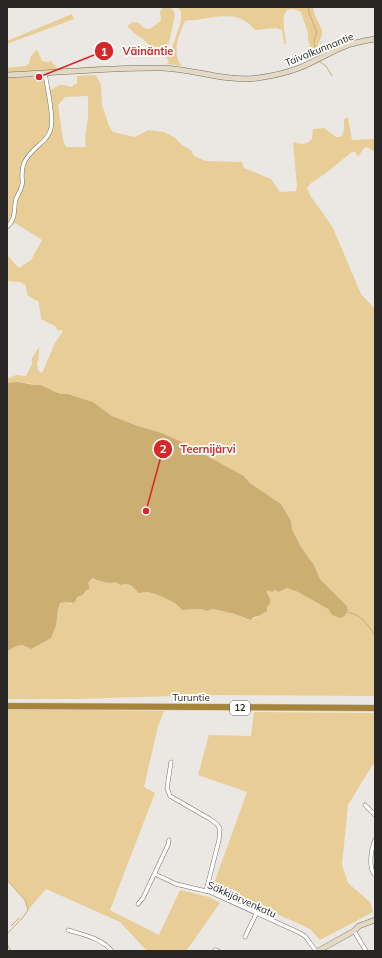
<svg xmlns="http://www.w3.org/2000/svg" width="382" height="958" viewBox="0 0 382 958" font-family="Mulish,sans-serif">
	<style>
		.green { fill: #e8cd97; fill-rule: evenodd }
		.water { fill: #ccae72 }
		.lines { fill: none; stroke-linecap: round; stroke-linejoin: round }
		.stream { stroke: #ccae72; stroke-width: 1 }
		.street-casing { stroke: #72706b; stroke-width: 4.5 }
		.secondary-casing { stroke: #72706b; stroke-width: 6 }
		.highway-casing { stroke: #c7c7c6; stroke-width: 7 }
		.street { stroke: #fff; stroke-width: 3.5 }
		.secondary { stroke: #e4dac4; stroke-width: 5 }
		.highway { stroke: #a6853b; stroke-width: 6 }
		.labels { text-anchor: middle; stroke-width: 3.5; stroke-linejoin: round; paint-order: stroke }
		.shield { fill: #fff; stroke: #686866; stroke-width: 1 }
		.shield-label { font-size: 9px; font-weight: bold; fill: #282725 }
		.street-label { font-size: 10px; fill: #282725; stroke: #fff }
		.leader { fill: none; stroke: #d62828; stroke-width: 1.5 }
		.callout-dot { fill: #d62828; stroke: #fff; stroke-width: 1.5 }
		.mark-label { font-size: 12px; text-anchor: middle; font-weight: bold; fill: #fff }
		.callout-label { font-size: 11px; text-anchor: middle; font-weight: bold; fill: #d62828; stroke: #fff; stroke-width: 3.5; stroke-linejoin: round; paint-order: stroke }
	</style>
	<rect width="100%" height="100%" fill="#ebe8e3"/>
	<g class="green">
		<path d="M163,7H170L173,10L175,15L168,47L172,48L181,21V12L178,7H313L314,13L322,30V35L318,45L319,52L307,60L311,56V49L308,40V33L301,12C276,0 285,31 286,44H284L282,30L276,28L255,30C252,27 249,23 245,21C234,13 213,17 201,19C195,21 190,19 185,21C179,34 171,54 182,66L167,64L169,62L167,58L155,51L143,39L134,33L127,26L133,22L139,23C147,34 154,27 161,20L160,12Z"/>
		<path d="M72,14L74,19L7,44V41Z"/>
		<path d="M36,50L38,51L42,61L46,62L51,61L58,69L101,66L102,68L7,74V68L25,66L29,64L31,56Z"/>
		<path d="M96,75L101,85L102,105L109,126L113,132L135,137L148,130L164,132L174,137L182,145L191,150L194,156L206,161L242,162L244,168L271,179L280,192L296,191L297,187L293,142C301,145 306,145 312,139L313,129L324,128L336,137H340C345,133 344,126 344,119L348,118L352,140L375,139V152L367,147L364,148L358,157L355,152H352L326,173L310,184L307,188L310,195L333,228L361,294L375,309V696L211,695L73,699H7V651C12,650 13,648 17,646C22,644 27,647 31,649L56,625L58,610L60,603L64,602L71,604L77,597L83,595L86,590L89,586L88,583L91,578L102,582H115L121,585C129,582 134,587 138,593C142,593 145,592 148,592C157,594 177,602 182,610L201,609L207,611L213,609L235,614L249,620C253,618 255,618 258,617C266,614 269,604 270,598L266,591L267,590H275L279,592L287,588L298,592L328,609L332,615L348,609L347,606L320,579L314,565L301,547L292,529L291,521L281,504L250,483L244,476L202,453L198,452L187,447L184,443L162,433L138,426L112,416L93,402L68,394H60L41,385C37,386 33,384 28,383C21,382 14,382 7,383V377L9,378L16,375L26,376L32,364V358L39,347C40,351 38,354 39,358L37,363L38,371L42,373L55,343L63,331L61,330L58,331L55,326L41,319C41,313 39,308 39,302L27,295L26,285L20,282L7,281V255L19,268L31,260L42,240L15,223L7,230V78L30,77L42,79L52,90C58,84 63,84 71,87L77,83V76ZM88,96V117L85,138L86,147H66L63,140L58,105L65,97Z"/>
		<path d="M7,709L164,711L158,726L144,787L155,793L110,910L159,935L180,890L209,897L220,903L186,951H147L120,922L46,889L28,910L25,900L7,880Z"/>
		<path d="M254,712L375,713V761L348,805L342,865L348,883L370,902L373,912L320,940L311,930L304,926L213,886L247,792L198,775L209,735L251,736Z"/>
	</g>
	<path class="water" d="M16,382C23,382 35,386 41,385L60,394H68L93,402L112,416L138,426L162,433L184,443L187,448L198,452L202,453L244,476L250,483L281,504L291,521L292,529L301,547L314,565L320,579L347,606C349,612 346,615 341,618L332,615L328,609L298,592L287,588L279,592L275,590L272,592L267,590V593L270,598V603L267,607V611L259,616L254,617L250,620L235,614L213,609L207,611L201,609L182,610C177,602 157,594 148,592C145,592 142,593 138,593C134,587 129,582 121,585L115,582C107,584 99,581 92,578L88,583L89,586V589L86,590L83,595L77,597L75,602C70,604 66,601 60,603L58,610L56,625L51,638L31,649C27,647 22,644 17,646C12,648 12,650 7,651V383Z"/>
	<g class="lines">
		<g class="stream">
			<path d="M308,7L309,13L317,32L314,41L316,56"/>
			<path d="M320,62L326,66L332,76"/>
			<path d="M348,612C363,616 366,623 375,635"/>
			<path d="M7,880L25,900L28,910L24,916L7,934"/>
			<path d="M11,926L19,918"/>
			<path d="M7,944L11,951"/>
		</g>
		<defs>
			<g id="street">
				<path d="M7,227C17,218 13,210 16,199C18,194 21,190 22,185C23,182 22,179 22,176C22,171 23,165 25,161C31,148 49,141 51,128C54,114 47,88 45,73"/>
				<path d="M171,762L167,788L170,796L210,819L217,824L220,829L219,840L206,891"/>
				<path d="M365,805L375,815"/>
				<path d="M375,840C371,849 368,868 375,875"/>
				<path d="M155,874L176,884L210,892L298,932L305,936L316,951"/>
				<path d="M138,904L143,898L168,845L169,840"/>
				<path d="M68,930C84,935 101,938 112,951"/>
				<path d="M354,931L366,951"/>
				<path d="M245,937L256,914"/>
				<path d="M215,950L218,951"/>
			</g>
			<g id="secondary">
				<path d="M7,75C58,73 110,67 162,68C194,69 224,82 258,78C272,76 286,73 299,68C317,61 333,50 351,44C359,42 367,40 375,39"/>
				<path d="M318,951L354,931L359,926L375,920"/>
			</g>
			<path id="highway" d="M7,706L375,708"/>
		</defs>
		<use href="#street" class="street-casing"/>
		<use href="#secondary" class="secondary-casing"/>
		<use href="#highway" class="highway-casing"/>
		<use href="#street" class="street"/>
		<use href="#secondary" class="secondary"/>
		<use href="#highway" class="highway"/>
	</g>
	<g class="labels">
		<rect class="shield" x="230" y="701" width="20" height="14" rx="3"/>
		<g class="shield-label">
			<text x="240" y="711">12</text>
		</g>
		<g class="street-label">
			<text transform="translate(319 49) rotate(-22)" y="4">Taivalkunnantie</text>
			<text x="191" y="701">Turuntie</text>
			<text transform="translate(242 899) rotate(24)" y="4">Säkkijärvenkatu</text>
		</g>
	</g>
	<path class="leader" d="M39 77L104 51M146 511L163 449"/>
	<g class="callout-dot">
		<circle cx="39" cy="77" r="4"/>
		<circle cx="146" cy="511" r="4"/>
		<circle cx="104" cy="51" r="10"/>
		<circle cx="163" cy="449" r="10"/>
	</g>
	<g class="mark-label">
		<text x="104" y="56">1</text>
		<text x="163" y="453">2</text>
	</g>
	<g class="callout-label">
		<text x="148" y="55">Väinäntie</text>
		<text x="208" y="453">Teernijärvi</text>
	</g>
	<rect width="382" height="958" fill="none" stroke="#282725" stroke-width="16"/>
</svg>
